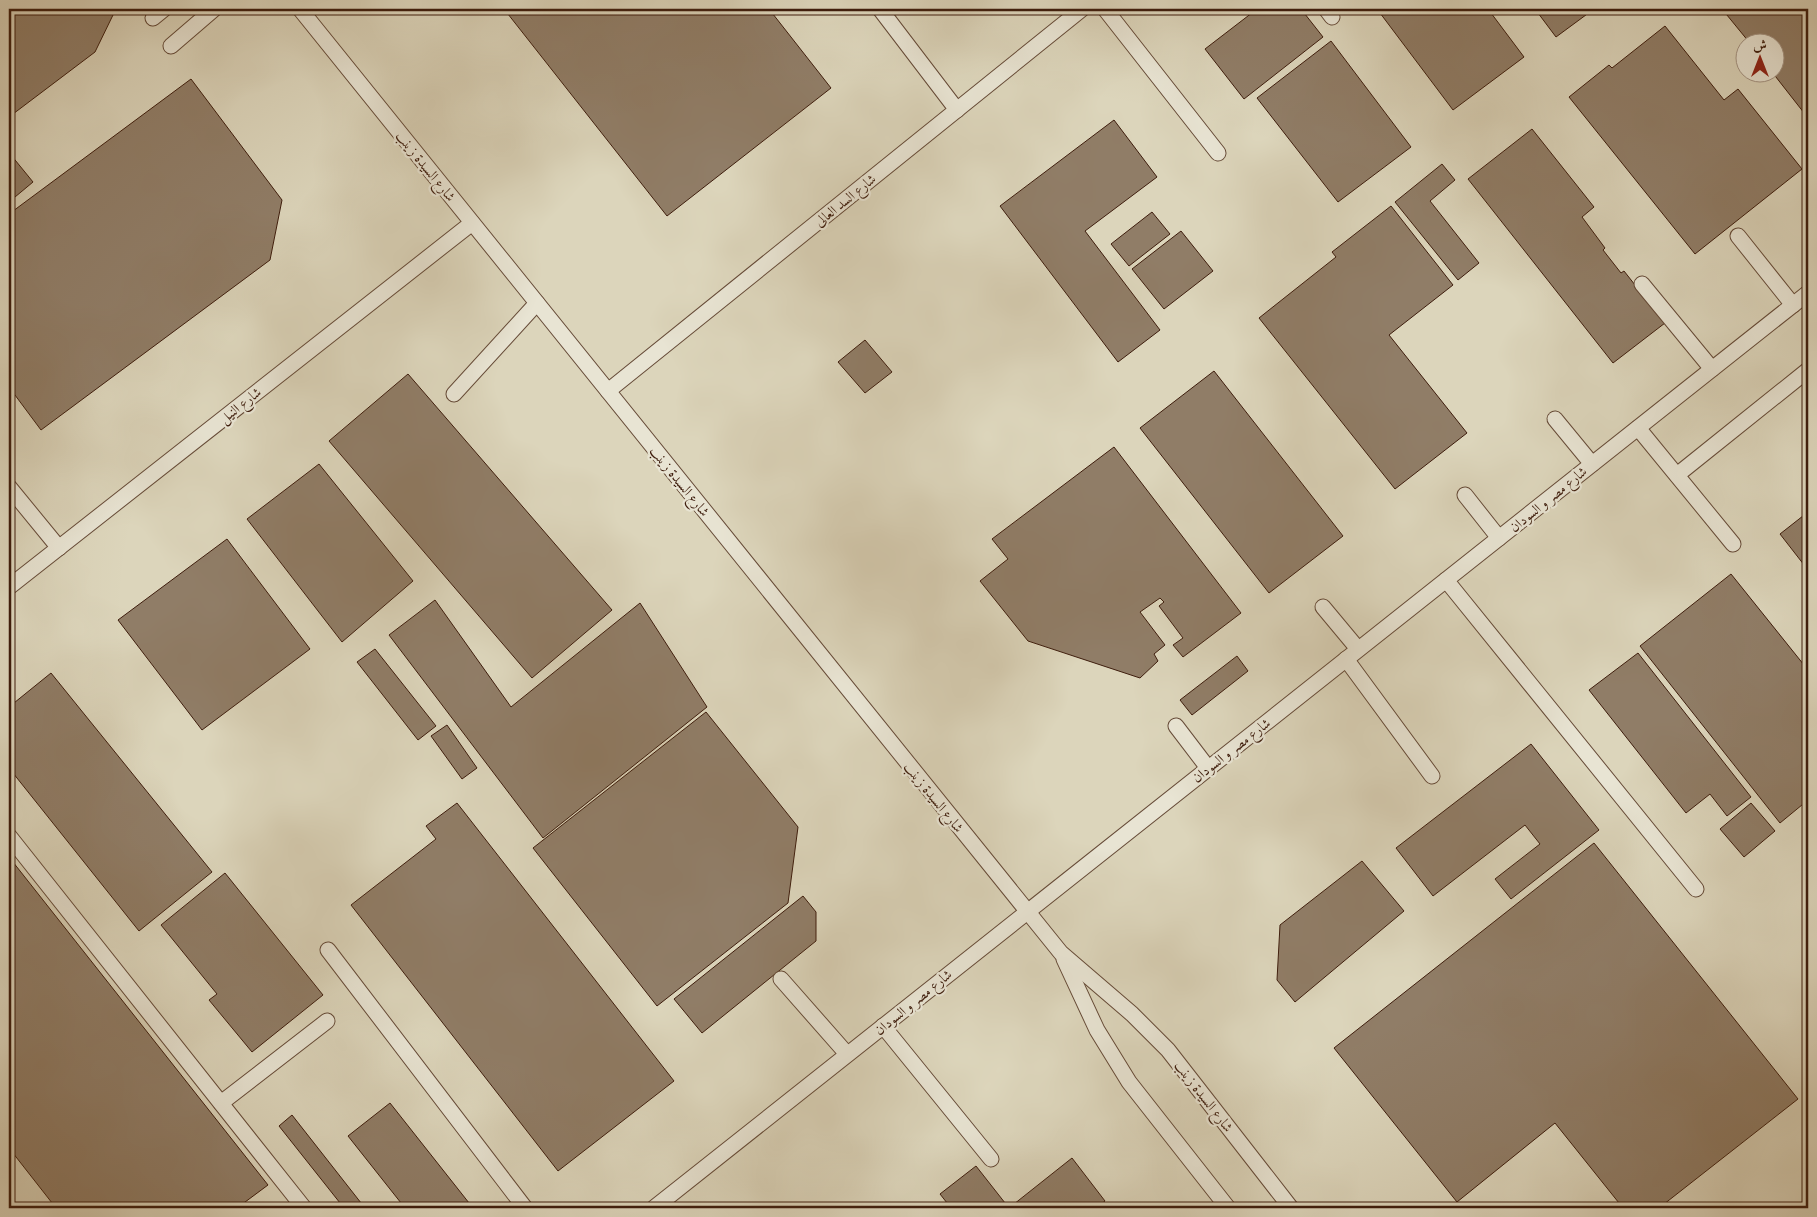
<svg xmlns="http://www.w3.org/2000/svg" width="1817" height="1217" viewBox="0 0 1817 1217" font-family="'IM FELL French Canon',Amiri,serif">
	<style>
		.building { fill: #907d67; stroke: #3e1d0d }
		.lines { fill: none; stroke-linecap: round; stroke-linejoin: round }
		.lane-casing { stroke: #664b38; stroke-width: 17 }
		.lane { stroke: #e8e4d3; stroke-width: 15 }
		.labels { text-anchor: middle; stroke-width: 4.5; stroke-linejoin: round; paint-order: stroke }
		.street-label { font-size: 14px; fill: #3e1d0d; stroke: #e8e4d3 }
	</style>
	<rect width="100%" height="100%" fill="#dcd5bb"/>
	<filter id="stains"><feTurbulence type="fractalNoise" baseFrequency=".004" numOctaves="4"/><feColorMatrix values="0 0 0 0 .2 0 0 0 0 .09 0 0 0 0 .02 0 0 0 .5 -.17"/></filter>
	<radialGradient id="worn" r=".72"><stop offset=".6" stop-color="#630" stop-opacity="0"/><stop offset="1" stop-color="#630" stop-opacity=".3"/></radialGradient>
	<g class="building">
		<path d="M9,9H109L113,15L95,52L9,117Z"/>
		<path d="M504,9H769L831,88L667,216Z"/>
		<path d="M1257,9H1301L1323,37L1244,99L1205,49Z"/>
		<path d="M1377,9H1488L1524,57L1453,110Z"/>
		<path d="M1535,9H1594L1556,37Z"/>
		<path d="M1722,9H1808V118L1772,72H1774V42H1749Z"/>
		<path d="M1665,26L1724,100L1738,89L1802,169L1695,254L1569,97L1609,65L1612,68Z"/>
		<path d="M1331,41L1411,147L1338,202L1257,98Z"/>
		<path d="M191,79L282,200L270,260L41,430L9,387V214Z"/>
		<path d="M1114,120L1157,177L1085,231L1160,330L1118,362L1000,206Z"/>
		<path d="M1532,129L1594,207L1582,217L1605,248L1603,250L1621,273L1624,271L1665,323L1613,363L1468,179Z"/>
		<path d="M11,155L33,182L9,202V157Z"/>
		<path d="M1442,164L1455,180L1430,201L1479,263L1458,280L1395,202Z"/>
		<path d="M1391,206L1453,285L1389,335L1467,433L1395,489L1259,318L1336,257L1332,252Z"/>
		<path d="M1152,212L1170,234L1129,266L1111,244Z"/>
		<path d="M1181,231L1213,271L1164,309L1132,269Z"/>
		<path d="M865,340L892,372L865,393L838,362Z"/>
		<path d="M1214,371L1343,536L1269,593L1140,428Z"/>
		<path d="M408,374L612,610L532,678L329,441Z"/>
		<path d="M1114,447L1241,613L1183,657L1173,645L1183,638L1159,606L1164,602L1160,598L1140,612L1165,645L1154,654L1158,661L1140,678L1028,641L980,581L1008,559L992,539Z"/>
		<path d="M319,464L413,581L342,642L247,519Z"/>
		<path d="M1808,512V570L1780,534Z"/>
		<path d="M227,539L310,649L202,730L118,620Z"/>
		<path d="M1731,574L1808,670V800L1780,823L1640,646Z"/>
		<path d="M435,600L511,707L640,603L707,707L543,838L389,635Z"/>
		<path d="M375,649L436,726L418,740L357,662Z"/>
		<path d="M1638,653L1751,797L1727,816L1710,794L1686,813L1589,690Z"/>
		<path d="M1237,656L1248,671L1192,715L1180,700Z"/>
		<path d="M51,673L212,872L139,931L9,768V707Z"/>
		<path d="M706,712L798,827L788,903L657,1006L533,848Z"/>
		<path d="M447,725L477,768L462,779L431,736Z"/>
		<path d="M1531,744L1599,830L1511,899L1495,879L1540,844L1525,825L1433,896L1396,848Z"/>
		<path d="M457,803L674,1081L558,1171L351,905L436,839L426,826Z"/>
		<path d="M1751,803L1775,831L1744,857L1720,829Z"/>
		<path d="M1594,843L1798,1099L1659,1208H1623L1555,1123L1457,1202L1334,1048Z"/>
		<path d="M9,857L268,1185L237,1208H56L9,1148Z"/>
		<path d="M1362,861L1404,911L1295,1002L1277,980L1280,925Z"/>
		<path d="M225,873L323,995L252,1052L209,1000L217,994L161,925Z"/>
		<path d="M803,896L816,912V941L702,1033L674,999Z"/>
		<path d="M390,1103L473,1208H405L348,1136Z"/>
		<path d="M292,1115L365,1208H344L279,1126Z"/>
		<path d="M1072,1158L1105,1201L1096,1208H951L940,1194L976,1166L1009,1208Z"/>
	</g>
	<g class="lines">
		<defs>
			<g id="lane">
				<path d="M300,9L1061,953L1132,1014L1168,1050L1291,1208"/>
				<path d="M880,9L957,110"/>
				<path d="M1105,9L1218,153"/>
				<path d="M1326,9L1332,17"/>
				<path d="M153,18L164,9"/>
				<path d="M171,46L214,9"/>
				<path d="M1738,236L1793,305"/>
				<path d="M1642,284L1712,369"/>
				<path d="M608,391L1082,9"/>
				<path d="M454,394L537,303"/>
				<path d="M1555,419L1592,464"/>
				<path d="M1638,428L1733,544"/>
				<path d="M1677,475L1808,370"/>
				<path d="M9,487L59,548"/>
				<path d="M1465,495L1499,538"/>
				<path d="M1446,580L1696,889"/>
				<path d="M9,587L472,223"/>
				<path d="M1323,607L1358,649"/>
				<path d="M1346,659L1432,776"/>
				<path d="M1176,726L1208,768"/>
				<path d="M9,836L304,1208"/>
				<path d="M328,950L525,1208"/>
				<path d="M1064,959L1097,1030L1129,1082L1228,1208"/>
				<path d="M781,979L847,1054"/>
				<path d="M883,1026L991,1159"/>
				<path d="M221,1103L327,1021"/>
				<path d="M654,1208L1808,293"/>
			</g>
		</defs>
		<use href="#lane" class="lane-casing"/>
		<use href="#lane" class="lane"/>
	</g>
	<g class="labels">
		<g class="street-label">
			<text transform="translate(426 166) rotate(51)" y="5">شارع السيدة زينب</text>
			<text transform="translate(845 200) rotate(-39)" y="5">شارع السد العالى</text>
			<text transform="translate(240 405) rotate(-38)" y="5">شارع النيل</text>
			<text transform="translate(680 481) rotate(51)" y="5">شارع السيدة زينب</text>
			<text transform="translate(1548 499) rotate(-39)" y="5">شارع مصر و السودان</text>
			<text transform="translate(1231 750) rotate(-38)" y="5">شارع مصر و السودان</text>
			<text transform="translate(934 797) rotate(51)" y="5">شارع السيدة زينب</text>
			<text transform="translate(913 1002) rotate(-39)" y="5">شارع مصر و السودان</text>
			<text transform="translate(1204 1096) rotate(52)" y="5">شارع السيدة زينب</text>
		</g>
	</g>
	<rect width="1817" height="1217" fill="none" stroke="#dcd5bb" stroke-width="30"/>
	<rect x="10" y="10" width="1797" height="1197" fill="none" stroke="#3e1d0d" stroke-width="2.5"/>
	<rect x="15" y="15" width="1787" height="1187" fill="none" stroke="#3e1d0d"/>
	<g transform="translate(1760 58)"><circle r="24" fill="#e8e4d3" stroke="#a49484"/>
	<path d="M0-4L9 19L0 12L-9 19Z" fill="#8f2418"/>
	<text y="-8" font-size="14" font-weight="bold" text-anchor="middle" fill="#3e1d0d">ش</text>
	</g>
	<rect width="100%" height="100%" filter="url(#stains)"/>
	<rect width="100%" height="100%" fill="url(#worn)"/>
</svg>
